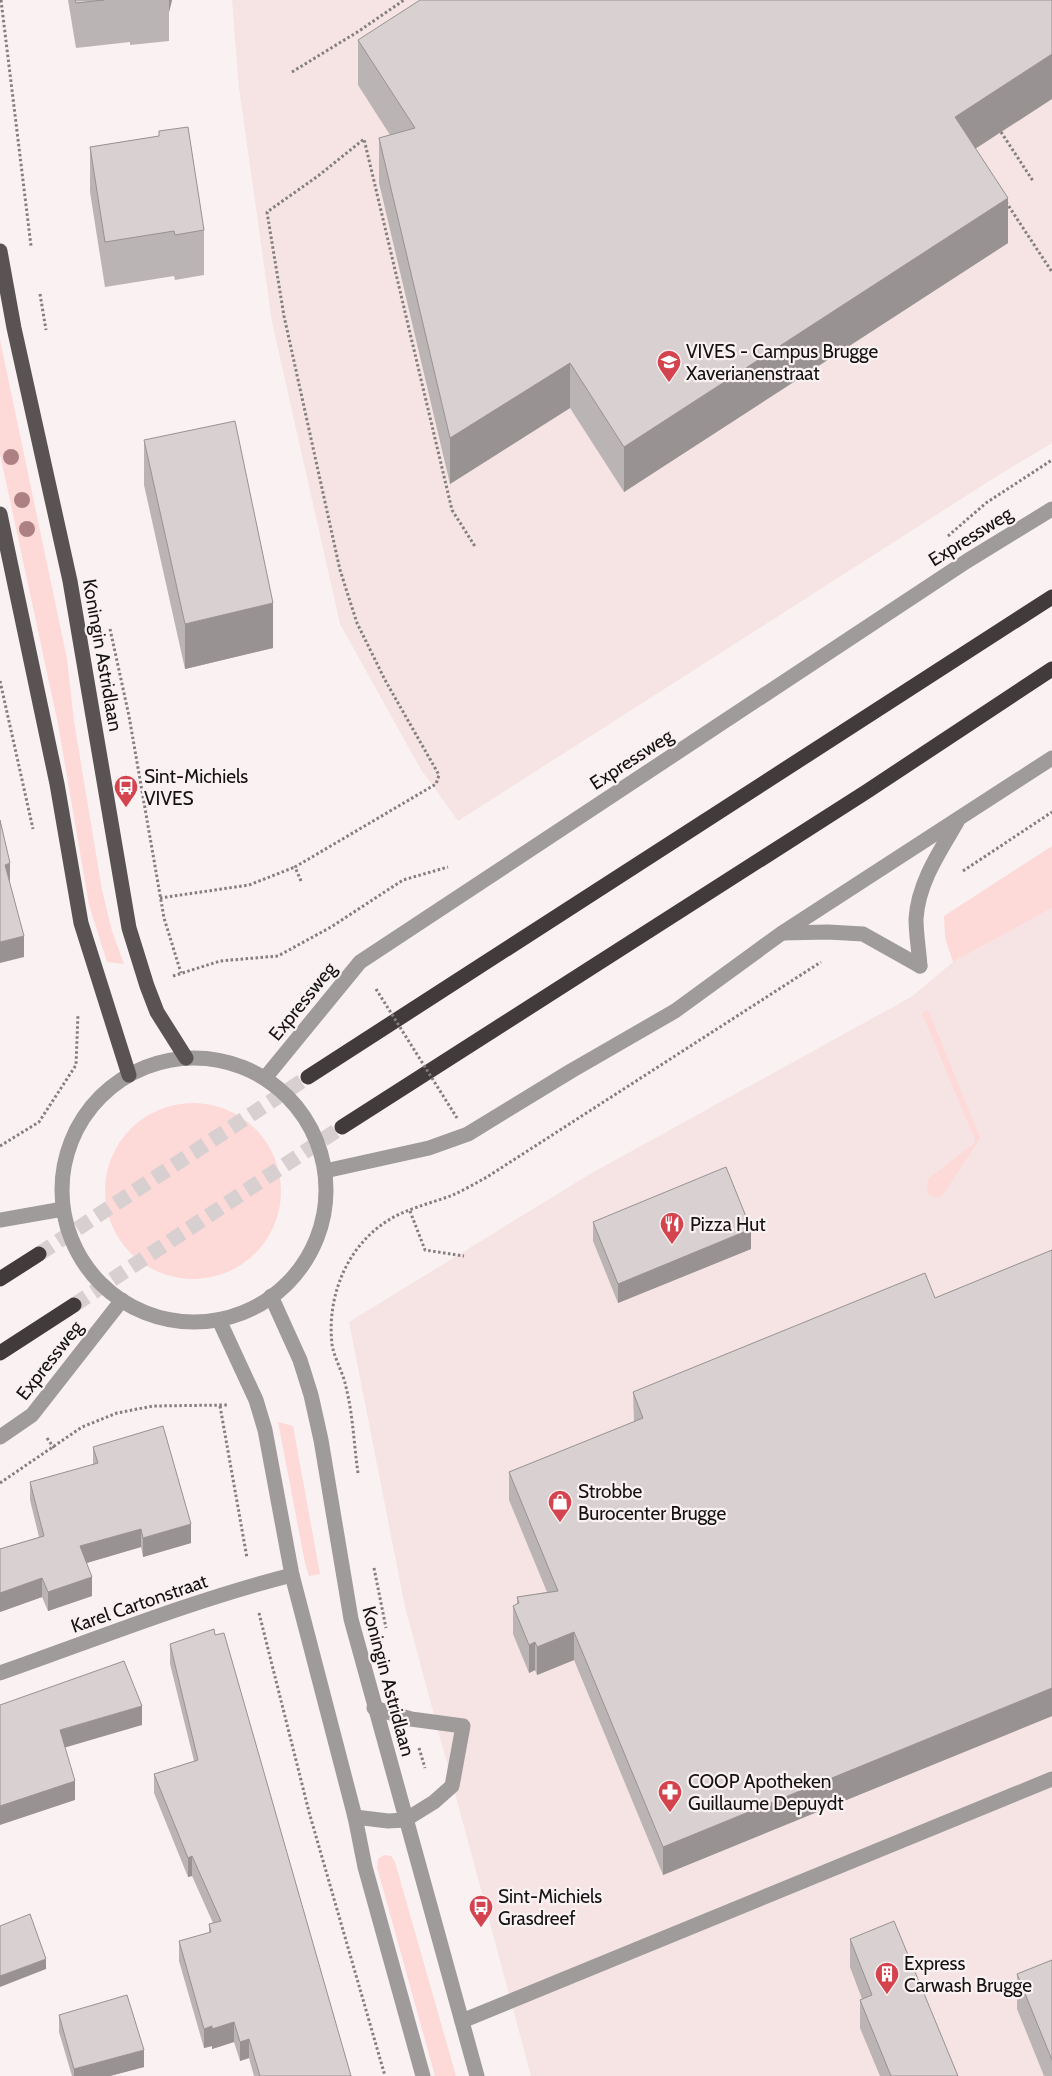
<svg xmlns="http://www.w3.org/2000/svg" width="1052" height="2076" viewBox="0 0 1052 2076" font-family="Cabin,sans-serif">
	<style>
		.built { fill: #f5e4e3 }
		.green { fill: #fdd9d8 }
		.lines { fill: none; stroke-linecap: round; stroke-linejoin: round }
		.highway-tunnel { stroke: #d8d0d0; stroke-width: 15; stroke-dasharray: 15 8; stroke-linecap: butt }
		.path { stroke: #847f7f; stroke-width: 3; stroke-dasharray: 2.5 2.5; stroke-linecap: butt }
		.minor { stroke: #9f9b9b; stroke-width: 15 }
		.major { stroke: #595453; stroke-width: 15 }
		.highway { stroke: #413b3b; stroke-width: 15 }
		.path-bridge { stroke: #847f7f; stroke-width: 3; stroke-dasharray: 2.5 2.5; stroke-linecap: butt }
		.tree { fill: #ad8183 }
		.wall { fill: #bbb4b4 }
		.shaded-wall { fill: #989292 }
		.building { fill: #d9d1d1; stroke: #989292 }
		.labels { text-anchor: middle; stroke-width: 4.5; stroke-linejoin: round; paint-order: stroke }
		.poi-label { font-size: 19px; fill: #141212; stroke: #faf2f2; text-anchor: start }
		.street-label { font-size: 19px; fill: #141212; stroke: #faf2f2 }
	</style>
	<rect width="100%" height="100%" fill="#faf2f2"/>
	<g class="built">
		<path d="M232,0H1052V443L994,478L458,821L420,768L340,624L272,322L239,88Z"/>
		<path d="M1052,908V2076H531L405,1607L349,1322L590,1174L911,997L953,962Z"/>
	</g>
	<g class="green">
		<path d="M0,340L67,659L74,721L102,890L112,931L124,964L107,962L89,905L58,724L0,454Z"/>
		<path d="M1052,846V908L953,962L945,938L944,916Z"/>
		<path d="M928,1010L980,1138L942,1196C936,1198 930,1197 927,1191L928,1179L976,1142L922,1013Z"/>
		<circle cx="193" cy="1191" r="88"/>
		<path d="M278,1422L293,1426L320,1574L309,1576L305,1563Z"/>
		<path d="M384,1855L391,1856L395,1862L456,2076H435L377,1867L378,1859Z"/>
	</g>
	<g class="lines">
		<g class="highway-tunnel">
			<path d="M39,1254L308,1077"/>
			<path d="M74,1305L342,1127"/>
		</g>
		<g class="path">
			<path d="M1,0L31,246"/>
			<path d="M292,72L359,31L404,0"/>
			<path d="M1001,132L1033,181"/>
			<path d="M1006,202L1052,272"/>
			<path d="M40,294L46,330"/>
			<path d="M948,536L986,503L1052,460"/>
			<path d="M110,629L129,716L164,918L181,973"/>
			<path d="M0,681L33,829"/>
			<path d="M963,871L1052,812"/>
			<path d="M301,881L295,867L436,784L439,775L385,680L357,623L340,570L284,316L267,212L318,176L364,139L452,510L476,548"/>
			<path d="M160,898L249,885L295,867"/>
			<path d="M173,976L220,961L278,956L331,927L403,880L448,867"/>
			<path d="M0,1146L39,1122L76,1065L78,1014"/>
			<path d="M410,1211L425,1250L464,1256"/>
			<path d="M220,1406L247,1558"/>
			<path d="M47,1438L54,1448"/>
			<path d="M358,1473C354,1445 353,1415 346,1387C343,1372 334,1358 332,1344C327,1300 344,1253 380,1226C400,1210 429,1204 453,1195C464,1190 476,1183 487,1177L821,962"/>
			<path d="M0,1483L82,1427L117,1413L153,1406L227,1405"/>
			<path d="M374,1568L386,1628"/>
			<path d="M259,1613L309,1812L385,2076"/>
			<path d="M419,1748L425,1768"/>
		</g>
		<g class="minor">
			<path d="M783,933L828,932L863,934L920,966"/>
			<path d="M920,966C919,951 916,934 916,919C918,883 940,851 957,822"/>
			<circle cx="194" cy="1190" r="132"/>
			<path d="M265,1078L360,962L967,561L1052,509"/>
			<path d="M325,1171L429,1148L468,1134L571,1071L675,1011L782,933L1052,758"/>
			<path d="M0,1220L63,1209"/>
			<path d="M271,1296L300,1360L311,1395L321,1440L351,1619L477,2076"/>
			<path d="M219,1320L256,1400L265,1430L292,1575L355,1817L365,1867L423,2076"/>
			<path d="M0,1437L32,1415L122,1300"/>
			<path d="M0,1673C97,1639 193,1600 292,1575"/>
			<path d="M355,1817L388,1821L405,1820L434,1802L452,1786L463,1726L411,1719L374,1708"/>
			<path d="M462,2021L1052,1779"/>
		</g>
		<g class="major">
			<path d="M0,251L14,328L70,581L129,928L147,986L157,1012L186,1058"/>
			<path d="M0,514L57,784L81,923L129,1075"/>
		</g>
		<g class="highway">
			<path d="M308,1077L1052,597"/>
			<path d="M342,1127L866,792L1052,669"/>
			<path d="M0,1279L39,1254"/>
			<path d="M0,1353L74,1305"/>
		</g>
		<path class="path-bridge" d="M376,989L457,1118"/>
	</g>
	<g class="tree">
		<circle cx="11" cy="457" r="8"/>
		<circle cx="22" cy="500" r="8"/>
		<circle cx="27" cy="529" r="8"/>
	</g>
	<g class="wall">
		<path d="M68,0H172L169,12V41L130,45V42L76,48Z"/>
		<path d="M358,40L975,149L1008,243L624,492L570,408L450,484L379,183V138L390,135L358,85Z"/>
		<path d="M159,131L204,230V275L175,280L174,276L105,287L90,192V147L159,136Z"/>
		<path d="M144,440L273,648L185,669L144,485Z"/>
		<path d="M593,1222L751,1249L618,1303L593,1241Z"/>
		<path d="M1052,1250V1716L663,1875L574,1660L537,1675L535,1670L529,1673L513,1634V1606L517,1604V1597L547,1592L509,1500V1472L634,1422L633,1392L935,1298Z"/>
		<path d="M93,1447L191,1543L143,1557L141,1547L86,1563L92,1596L48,1611L42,1597L0,1612V1549L39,1537L30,1500V1482L93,1465Z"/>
		<path d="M215,1635L351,2076H254L249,2058L240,2061L234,2042L212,2049V2046L204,2048L179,1961V1941L209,1933V1924L213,1923L192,1876L188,1877L154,1793V1774L194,1761L170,1664V1644Z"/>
		<path d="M850,1939L958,2076H880L860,2028V2000L862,1999L850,1967Z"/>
		<path d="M1052,1960V2076H1044L1017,2009V1974Z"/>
		<path d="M59,2015L144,2067L110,2076H72L59,2032Z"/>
	</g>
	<g class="shaded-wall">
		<path d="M169,0H172L169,12Z"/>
		<path d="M1052,54V99L955,162V117Z"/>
		<path d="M1008,198V243L624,492V447Z"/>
		<path d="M570,363V408L450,484V438Z"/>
		<path d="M273,603V648L185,669V624Z"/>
		<path d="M10,863V884L5,865Z"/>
		<path d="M24,936V957L0,963V942Z"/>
		<path d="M751,1229V1249L618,1303V1284Z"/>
		<path d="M191,1524V1543L143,1557V1538Z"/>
		<path d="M141,1529V1547L80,1565V1546Z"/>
		<path d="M92,1577V1596L48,1611V1592Z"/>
		<path d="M42,1578V1597L0,1612V1593Z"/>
		<path d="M574,1632V1660L537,1675V1647Z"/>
		<path d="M535,1642V1670L529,1673V1645Z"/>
		<path d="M1052,1688V1716L663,1875V1847Z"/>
		<path d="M142,1706V1725L60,1749V1730Z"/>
		<path d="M75,1781V1800L0,1825V1806Z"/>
		<path d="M192,1856V1876L188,1877V1858Z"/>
		<path d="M46,1959V1969L0,1987V1976Z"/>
		<path d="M234,2022V2042L212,2049V2029Z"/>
		<path d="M212,2026V2046L204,2048V2029Z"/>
		<path d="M249,2039V2058L240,2061V2042Z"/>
		<path d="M144,2050V2067L110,2076H74V2069Z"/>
	</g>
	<g class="building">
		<path d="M75,0H104L76,3Z"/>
		<path d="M420,0H1052V54L955,117L1008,198L624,447L570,363L450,438L379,138L415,128L358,40Z"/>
		<path d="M188,127L204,230L175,235L174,231L105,242L90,147L159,136V131Z"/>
		<path d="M235,421L273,603L185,624L144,440Z"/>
		<path d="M0,820L10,863L5,865L24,936L0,942Z"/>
		<path d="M726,1167L751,1229L618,1284L593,1222Z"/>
		<path d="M1052,1250V1688L663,1847L574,1632L537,1647L535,1642L529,1645L513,1606L519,1603L517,1597L558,1591L509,1472L643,1418L633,1392L925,1273L935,1298Z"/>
		<path d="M163,1426L191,1524L143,1538L141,1529L80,1546L92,1577L48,1592L42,1578L0,1593V1549L44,1536L30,1482L98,1463L93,1447Z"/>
		<path d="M214,1629L215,1635L224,1633L351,2076H260L249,2039L240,2042L234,2022L212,2029V2026L204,2029L179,1941L211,1932L209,1924L221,1921L192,1856L188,1858L154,1774L198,1760L170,1644Z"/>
		<path d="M124,1661L142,1706L60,1730L75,1781L0,1806V1705Z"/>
		<path d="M30,1914L46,1959L0,1976V1926Z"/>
		<path d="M894,1921L958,2076H891L860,2000L872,1995L850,1939Z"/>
		<path d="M1052,1960V2060L1017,1974Z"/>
		<path d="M127,1995L144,2050L74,2069L59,2015Z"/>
	</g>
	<defs>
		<symbol id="university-pin" viewBox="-11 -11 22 30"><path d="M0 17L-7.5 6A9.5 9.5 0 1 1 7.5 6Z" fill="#d4444e" stroke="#faf2f2"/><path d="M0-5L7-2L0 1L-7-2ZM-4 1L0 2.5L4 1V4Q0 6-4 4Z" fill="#fff"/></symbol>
		<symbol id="bus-pin" viewBox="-11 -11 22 30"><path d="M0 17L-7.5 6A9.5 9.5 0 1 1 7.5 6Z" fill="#d4444e" stroke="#faf2f2"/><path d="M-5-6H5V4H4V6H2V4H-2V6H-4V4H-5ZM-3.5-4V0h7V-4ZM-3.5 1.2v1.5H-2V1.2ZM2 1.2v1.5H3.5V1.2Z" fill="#fff"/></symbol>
		<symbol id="restaurant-pin" viewBox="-11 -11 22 30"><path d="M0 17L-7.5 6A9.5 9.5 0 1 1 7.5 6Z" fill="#d4444e" stroke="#faf2f2"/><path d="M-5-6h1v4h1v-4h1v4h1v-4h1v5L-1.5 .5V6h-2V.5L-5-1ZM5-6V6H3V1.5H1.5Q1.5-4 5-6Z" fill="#fff"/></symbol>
		<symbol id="shop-pin" viewBox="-11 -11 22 30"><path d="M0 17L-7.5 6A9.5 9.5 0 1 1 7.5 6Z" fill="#d4444e" stroke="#faf2f2"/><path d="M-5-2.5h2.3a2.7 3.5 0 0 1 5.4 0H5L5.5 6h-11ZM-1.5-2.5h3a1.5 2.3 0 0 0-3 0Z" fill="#fff"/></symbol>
		<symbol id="pharmacy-pin" viewBox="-11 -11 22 30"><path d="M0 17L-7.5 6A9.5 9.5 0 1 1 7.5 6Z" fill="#d4444e" stroke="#faf2f2"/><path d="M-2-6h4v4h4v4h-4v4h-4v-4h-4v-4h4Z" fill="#fff"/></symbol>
		<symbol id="building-pin" viewBox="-11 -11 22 30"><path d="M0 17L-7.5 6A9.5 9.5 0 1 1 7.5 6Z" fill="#d4444e" stroke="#faf2f2"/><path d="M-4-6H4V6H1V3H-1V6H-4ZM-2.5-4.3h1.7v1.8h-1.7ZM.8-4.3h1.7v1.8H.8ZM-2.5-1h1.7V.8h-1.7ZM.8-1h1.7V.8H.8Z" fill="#fff"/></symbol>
	</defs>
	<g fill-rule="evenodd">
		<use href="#university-pin" x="655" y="348" width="28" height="38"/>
		<use href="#bus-pin" x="112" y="773" width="28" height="38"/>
		<use href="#restaurant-pin" x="658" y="1210" width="28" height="38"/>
		<use href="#shop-pin" x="546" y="1488" width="28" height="38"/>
		<use href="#pharmacy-pin" x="656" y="1778" width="28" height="38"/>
		<use href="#bus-pin" x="467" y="1893" width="28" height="38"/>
		<use href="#building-pin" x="873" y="1960" width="28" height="38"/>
	</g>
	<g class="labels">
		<g class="poi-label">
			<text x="686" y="358">VIVES - Campus Brugge<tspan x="686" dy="22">Xaverianenstraat</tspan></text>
			<text x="144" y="783">Sint-Michiels<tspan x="144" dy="22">VIVES</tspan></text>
			<text x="690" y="1231">Pizza Hut</text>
			<text x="578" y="1498">Strobbe<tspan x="578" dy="22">Burocenter Brugge</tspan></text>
			<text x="688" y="1788">COOP Apotheken<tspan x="688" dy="22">Guillaume Depuydt</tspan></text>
			<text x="498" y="1903">Sint-Michiels<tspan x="498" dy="22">Grasdreef</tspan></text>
			<text x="904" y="1970">Express<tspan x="904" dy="22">Carwash Brugge</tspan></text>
		</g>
		<g class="street-label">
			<text transform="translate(970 536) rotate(-32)" y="7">Expressweg</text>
			<text transform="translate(103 655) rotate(80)" y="7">Koningin Astridlaan</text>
			<text transform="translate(631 759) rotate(-33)" y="7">Expressweg</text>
			<text transform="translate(302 1001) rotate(-51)" y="7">Expressweg</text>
			<text transform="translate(49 1360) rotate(-52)" y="7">Expressweg</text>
			<text transform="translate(139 1603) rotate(-19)" y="7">Karel Cartonstraat</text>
			<text transform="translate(389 1681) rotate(75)" y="7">Koningin Astridlaan</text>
		</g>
	</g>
</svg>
